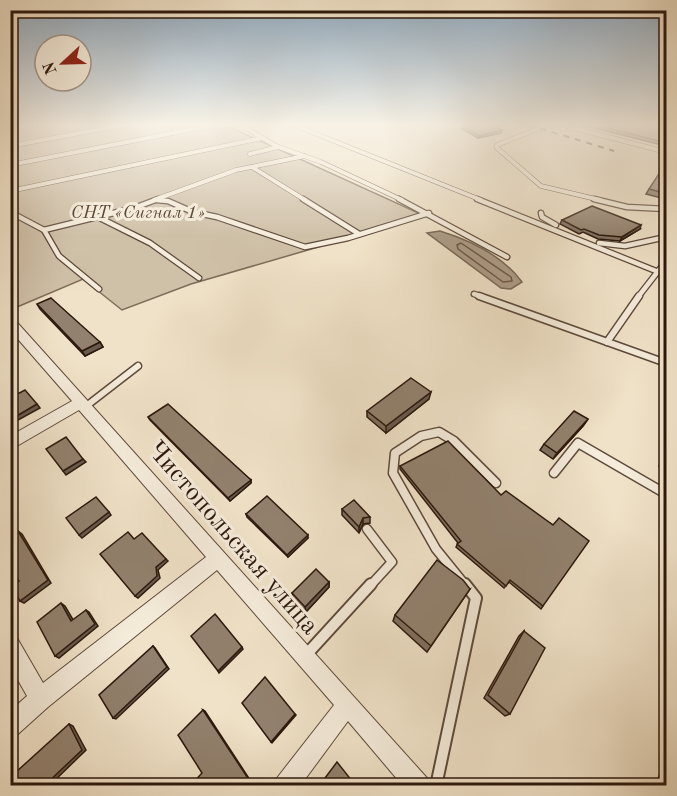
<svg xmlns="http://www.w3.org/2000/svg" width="677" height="796" viewBox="0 0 677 796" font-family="'Old Standard TT',serif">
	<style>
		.green { fill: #cfc0a8; stroke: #7e6c5a; stroke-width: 1.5 }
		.water { fill: #ad9d88; stroke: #796857; stroke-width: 1.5 }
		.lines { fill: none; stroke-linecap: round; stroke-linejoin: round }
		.shore { stroke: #6c5a4a; stroke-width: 1.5 }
		.service-far4-casing { stroke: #5d4a3c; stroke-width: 5 }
		.service-far3-casing { stroke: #5d4a3c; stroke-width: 7 }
		.service-far2-casing { stroke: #5d4a3c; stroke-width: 9 }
		.service-far1-casing { stroke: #5d4a3c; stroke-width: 11 }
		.service-casing { stroke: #5d4a3c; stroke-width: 14 }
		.minor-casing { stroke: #5d4a3c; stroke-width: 2 }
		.service-far4 { stroke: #f5ecdb; stroke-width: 4 }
		.service-far3 { stroke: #f5ecdb; stroke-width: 4.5 }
		.service-far2 { stroke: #f5ecdb; stroke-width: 6 }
		.service-far1 { stroke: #f5ecdb; stroke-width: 8 }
		.service { stroke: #f5ecdb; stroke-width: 10 }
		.minor { fill: #f5ecdb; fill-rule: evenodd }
		.rail { stroke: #2c180d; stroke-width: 2; stroke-dasharray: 6 6; stroke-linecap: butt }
		.wall { fill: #7e6f5f; stroke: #2c180d; stroke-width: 1.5 }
		.shaded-wall { fill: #665a4d; stroke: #2c180d; stroke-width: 1.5 }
		.building { fill: #92816e; stroke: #2c180d; stroke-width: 1.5 }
		.labels { text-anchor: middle; stroke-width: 6; stroke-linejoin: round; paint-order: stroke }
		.far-park-label { font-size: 18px; font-style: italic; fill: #5d4a3c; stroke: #f5ecdb }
		.near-street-label { font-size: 26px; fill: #2c180d; stroke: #f5ecdb }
	</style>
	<rect width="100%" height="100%" fill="#f0e2c8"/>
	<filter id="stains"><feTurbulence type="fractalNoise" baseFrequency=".00333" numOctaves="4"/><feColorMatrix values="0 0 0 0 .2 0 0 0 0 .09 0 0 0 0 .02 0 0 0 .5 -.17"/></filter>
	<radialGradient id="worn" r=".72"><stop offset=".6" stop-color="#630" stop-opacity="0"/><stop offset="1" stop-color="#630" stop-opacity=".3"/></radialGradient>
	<path class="green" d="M11,125H225L425,216L191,284L122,310L83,279L17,307L11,300Z"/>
	<path class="water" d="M440,231C469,240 503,256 522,282L511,289L501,288L427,233Z"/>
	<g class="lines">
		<path class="shore" d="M461,243L511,277L512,281L503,282L458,249L457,245Z"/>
		<defs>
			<g id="service-far4">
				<path d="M241,125L276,146L321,162L402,200"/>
				<path d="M294,125L481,200"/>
				<path d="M548,125L497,145V148L541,186L600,200"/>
				<path d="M562,125L666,152"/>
				<path d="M10,128L29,125"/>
				<path d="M10,146L124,125"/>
				<path d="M250,154L278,147"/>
				<path d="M10,165L214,125"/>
				<path d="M252,167L305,200"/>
				<path d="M10,191L262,138"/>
				<path d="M154,200L236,170L305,156"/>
				<path d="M157,200H162"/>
			</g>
			<g id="service-far3">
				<path d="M303,199L359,234"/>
				<path d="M399,199L507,257"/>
				<path d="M477,199L656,271"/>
				<path d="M594,199L627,207L666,209"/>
				<path d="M157,200L168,201L193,212L217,217L305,247L348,238L429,213"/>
				<path d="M10,212L44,230L59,256L99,289"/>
				<path d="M541,213L542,217L556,225"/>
				<path d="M98,217L150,243L199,278"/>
				<path d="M44,230L134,208L158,199"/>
				<path d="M599,243L625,246L666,237"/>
				<path d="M474,294L483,297"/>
				<path d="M638,297L666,261"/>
			</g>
			<g id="service-far2">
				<path d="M479,296L666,363"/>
				<path d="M607,342L639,296"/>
				<path d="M85,407L138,366"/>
			</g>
			<g id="service-far1">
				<path d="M554,473L578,443L666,494"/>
				<path d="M367,529L392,562L370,586"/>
				<path d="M466,586L436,549L393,473L395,453L421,436L439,432L454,441L496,483"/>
			</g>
			<g id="service">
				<path d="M306,655L371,584"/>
				<path d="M436,786L476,598L465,584"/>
			</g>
			<path id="minor" d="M10,318L14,319L427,778L431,786H403L348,721L300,786H273L277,778L334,705L217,570L48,707L18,734L10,737V711L27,696L10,666V635L17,638L43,683L206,557L79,410L10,450V436L72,401L10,330Z"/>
		</defs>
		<use href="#service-far4" class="service-far4-casing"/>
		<use href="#service-far3" class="service-far3-casing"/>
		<use href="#service-far2" class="service-far2-casing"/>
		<use href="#service-far1" class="service-far1-casing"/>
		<use href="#service" class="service-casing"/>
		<use href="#minor" class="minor-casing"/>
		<use href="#service-far4" class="service-far4"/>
		<use href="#service-far3" class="service-far3"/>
		<use href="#service-far2" class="service-far2"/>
		<use href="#service-far1" class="service-far1"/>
		<use href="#service" class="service"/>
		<use href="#minor" class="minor"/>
		<path class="rail" d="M529,125L614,151"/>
	</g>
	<g class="wall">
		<path d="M583,125H666V146Z"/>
		<path d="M463,126L501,133L478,138L462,129Z"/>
		<path d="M649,189L666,190L661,198L646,194Z"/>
		<path d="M562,220L640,229L620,241L598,239L583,232L579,234L560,224Z"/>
		<path d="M37,304L100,342L103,347L85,356L40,309Z"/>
		<path d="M429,399L386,433L367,417V411Z"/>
		<path d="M148,417L251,480V483L230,501L150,420Z"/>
		<path d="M588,419L583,426L553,459L540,450L544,444Z"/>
		<path d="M666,452V470L659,466Z"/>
		<path d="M400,466L501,495L553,525L543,606L541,609L509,582L504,588L456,547L458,543L400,469Z"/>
		<path d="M342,509L370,517V523L363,524L359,533L342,515Z"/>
		<path d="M246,514L308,538L288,557L247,517Z"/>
		<path d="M329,582V587L306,612L293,598L292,593Z"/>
		<path d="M470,589L427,652L393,621L395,615Z"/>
		<path d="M524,631L510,714L505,716L484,698L519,636Z"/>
		<path d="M666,755V786L658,779Z"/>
	</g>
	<g class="shaded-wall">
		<path d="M502,130L501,133L478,138L479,136Z"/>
		<path d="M641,225L640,229L620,241L622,237Z"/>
		<path d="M100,342L103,347L85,356L82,351Z"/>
		<path d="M431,392L429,399L386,433V426Z"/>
		<path d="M37,404L40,408L18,420L15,417Z"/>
		<path d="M588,419L583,426L553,459L557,453Z"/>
		<path d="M83,459L86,462L66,475L63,471Z"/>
		<path d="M251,480V483L230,501L228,498Z"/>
		<path d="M109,512L111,515L82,538L79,535Z"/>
		<path d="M363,518V524L359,533V527Z"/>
		<path d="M18,531L22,534L51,583L24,603L20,601Z"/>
		<path d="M308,535V538L288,557L287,555Z"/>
		<path d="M166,559L168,561L158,570L160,578L138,598L135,596L156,567Z"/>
		<path d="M329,582V587L306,612L305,607Z"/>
		<path d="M61,603L65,606L75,623L71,621Z"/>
		<path d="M86,610L89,612L98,626L59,658L55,656Z"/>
		<path d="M153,646L155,648L169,669L116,719L113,718Z"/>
		<path d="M242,647L243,649L219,673L218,671Z"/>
		<path d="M203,710L205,711L254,786H253Z"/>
		<path d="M295,714L296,715L272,743L271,742Z"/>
		<path d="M69,724L73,726L86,750L49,786H44Z"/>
	</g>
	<g class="building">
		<path d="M469,125H491L502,130L479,136L463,126Z"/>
		<path d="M596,125H666V143Z"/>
		<path d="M664,166L666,167V189L664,193L649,189Z"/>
		<path d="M592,206L641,225L622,237L599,235L584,229L581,230L562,220Z"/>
		<path d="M51,298L100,342L82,351L37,304Z"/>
		<path d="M411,378L431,392L386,426L367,411Z"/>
		<path d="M25,390L37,404L15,417L10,411V398Z"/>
		<path d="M168,404L251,480L228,498L148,417Z"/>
		<path d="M574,411L588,419L557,453L544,444Z"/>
		<path d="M66,437L83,459L63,471L46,449Z"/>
		<path d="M448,441L501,495L506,491L553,525L559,518L589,541L543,606L510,580L506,586L457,544L461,541L400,466Z"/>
		<path d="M267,496L308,535L287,555L246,514Z"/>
		<path d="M96,497L109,512L79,535L66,518Z"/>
		<path d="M354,500L370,517L363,518L359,527L342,509Z"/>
		<path d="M10,526L15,532L18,531L48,580L20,601L12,586L19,581L10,567Z"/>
		<path d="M128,532L134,539L142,533L166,559L156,567L157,576L135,596L100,554Z"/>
		<path d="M437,560L463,580L470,589L431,646L395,615Z"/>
		<path d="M316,569L329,582L305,607L292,593Z"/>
		<path d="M61,603L71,621L86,610L95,624L55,656L37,622Z"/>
		<path d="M215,614L242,647L218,671L191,636Z"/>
		<path d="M524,631L545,648L510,714L488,695Z"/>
		<path d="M153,646L167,667L113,718L99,695Z"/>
		<path d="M265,677L295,714L271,742L242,703Z"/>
		<path d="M203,710L253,786H190L202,773L178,735Z"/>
		<path d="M69,724L82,750L44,786H21L15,773Z"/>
		<path d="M337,762L356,786H319Z"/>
		<path d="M666,768V782L663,779Z"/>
	</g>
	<linearGradient id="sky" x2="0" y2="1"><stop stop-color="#90abc2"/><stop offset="0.53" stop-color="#f8f2e6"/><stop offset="1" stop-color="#f8f2e6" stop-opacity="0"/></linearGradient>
	<rect width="677" height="236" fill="url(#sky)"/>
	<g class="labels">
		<g class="far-park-label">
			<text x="138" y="218">СНТ «Сигнал 1»</text>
		</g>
		<g class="near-street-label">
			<text transform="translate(234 537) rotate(49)" y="9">Чистопольская улица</text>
		</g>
	</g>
	<rect width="677" height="796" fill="none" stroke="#f0e2c8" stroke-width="36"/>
	<rect x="12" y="12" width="653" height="772" fill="none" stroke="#2c180d" stroke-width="3"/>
	<rect x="18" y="18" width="641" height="760" fill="none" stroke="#2c180d" stroke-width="1.5"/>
	<g transform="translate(63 63) rotate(248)"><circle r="28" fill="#f5ecdb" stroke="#a59789" stroke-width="1.5"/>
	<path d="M0-4.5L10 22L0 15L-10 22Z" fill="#8f2418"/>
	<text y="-9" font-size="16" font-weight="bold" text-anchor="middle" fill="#2c180d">N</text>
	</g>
	<rect width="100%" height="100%" filter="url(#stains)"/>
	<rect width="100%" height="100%" fill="url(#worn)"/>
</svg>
